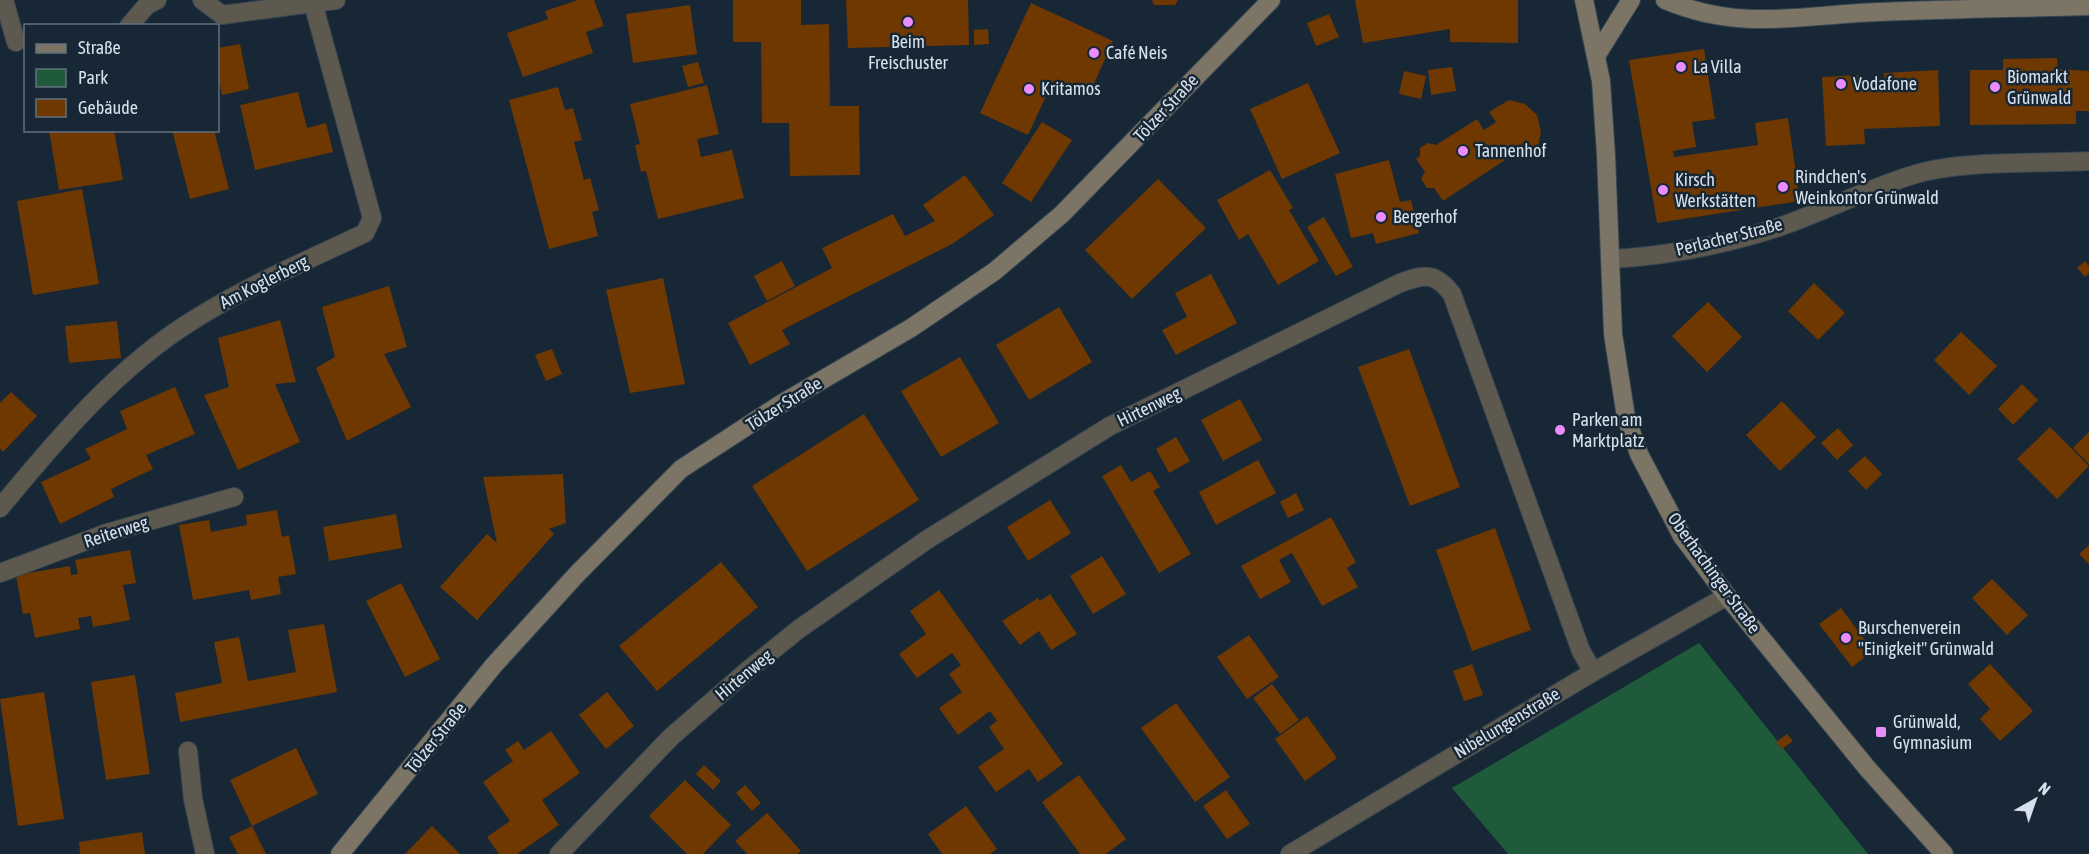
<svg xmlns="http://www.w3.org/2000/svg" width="2089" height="854" viewBox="0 0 2089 854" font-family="'Asap Condensed',sans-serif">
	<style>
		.green { fill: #1f5b3a }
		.building { fill: #6e3800 }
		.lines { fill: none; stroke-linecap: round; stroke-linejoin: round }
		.street-casing { stroke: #364552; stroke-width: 20 }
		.secondary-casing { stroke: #364552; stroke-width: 20 }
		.street { stroke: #5d594f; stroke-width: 18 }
		.secondary { stroke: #7c7566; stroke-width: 18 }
		.poi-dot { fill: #ea8dfc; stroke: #172735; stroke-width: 2 }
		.labels { text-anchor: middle; stroke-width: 5; stroke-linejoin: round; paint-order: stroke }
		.poi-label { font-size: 18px; fill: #d7e1eb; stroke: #172735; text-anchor: start }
		.street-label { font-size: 18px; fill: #d7e1eb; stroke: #172735 }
	</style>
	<rect width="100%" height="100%" fill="#172735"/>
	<path class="green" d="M1699,643L1868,854H1508L1452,788Z"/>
	<g class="building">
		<path d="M578,0H594L604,26L586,32L593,53L523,77L507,33L548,19L545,11Z"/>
		<path d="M733,0H801V25L829,24L830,106H859L860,175L790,176L789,123H762L761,42H733Z"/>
		<path d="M846,0H968L969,45L848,48Z"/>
		<path d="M1152,0H1178L1175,5H1154Z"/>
		<path d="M1355,0H1518V43L1450,42V29L1363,43Z"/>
		<path d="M1031,3L1113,41L1088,97L1053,81L1028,135L980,113Z"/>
		<path d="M690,5L697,54L633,63L626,14Z"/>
		<path d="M1329,14L1339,37L1316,46L1307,23Z"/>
		<path d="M988,29L989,44L974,45V30Z"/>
		<path d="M240,44L249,89L222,95L218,74V48Z"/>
		<path d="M1704,49L1715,119L1692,122L1696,147L1673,151L1674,157L1758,145L1755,123L1788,118L1800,201L1657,223L1629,60Z"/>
		<path d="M2057,58L2058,69L2089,71V111H2076V124L1970,125V70H2003V59Z"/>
		<path d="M698,62L704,83L688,87L682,66Z"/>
		<path d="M1452,67L1456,91L1431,95L1428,70Z"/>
		<path d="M1938,70L1940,126L1864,129L1865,144L1826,146L1822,77L1862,75V86L1885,85L1884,73Z"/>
		<path d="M1404,71L1426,76L1421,99L1399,94Z"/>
		<path d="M1308,83L1340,153L1282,179L1250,109Z"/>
		<path d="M707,85L719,134L697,139L701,157L732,150L744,198L658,219L646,171L641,172L635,145L640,144L630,104Z"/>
		<path d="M558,87L565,110L573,108L582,140L574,142L584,180L590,178L599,210L592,212L598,236L549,249L509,100Z"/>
		<path d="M298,92L307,128L326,123L333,152L255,170L240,105Z"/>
		<path d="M1509,100L1525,104L1537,115L1541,131L1538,147L1519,159L1512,147L1501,154L1505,160L1443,201L1434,188H1427L1421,179L1425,172L1416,159L1420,156V148L1428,143L1436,145L1477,119L1484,130L1496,122L1489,112Z"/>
		<path d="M1042,122L1072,140L1031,202L1002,183Z"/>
		<path d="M49,130H114L123,180L59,190Z"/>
		<path d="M172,130H214L229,189L190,199Z"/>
		<path d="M1389,160L1400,202L1411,200L1419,233L1376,244L1373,233L1351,238L1335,174Z"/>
		<path d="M1270,170L1293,208L1289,210L1319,261L1278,285L1248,234L1239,240L1217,200Z"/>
		<path d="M965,175L994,215L952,244L782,330L790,344L750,365L728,323L832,268L822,248L893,214L905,236L935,221L923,205Z"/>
		<path d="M1158,179L1206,228L1132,299L1085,250Z"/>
		<path d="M82,189L99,284L33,295L17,201Z"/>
		<path d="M1324,217L1353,267L1336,276L1307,227Z"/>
		<path d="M782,261L795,286L767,301L754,276Z"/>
		<path d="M2085,261L2089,266V273L2085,277L2077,268Z"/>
		<path d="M1211,274L1237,323L1176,355L1162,330L1187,317L1175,293Z"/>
		<path d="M663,278L685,384L630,393L606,290Z"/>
		<path d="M1814,283L1845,313L1818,340L1788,311Z"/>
		<path d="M389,286L407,347L384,354L411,407L347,441L316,368L335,357L322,307Z"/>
		<path d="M1708,302L1742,337L1707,372L1672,336Z"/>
		<path d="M1059,307L1092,362L1029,400L996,345Z"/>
		<path d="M280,320L296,382L275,384L300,442L238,470L204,395L229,387L218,338Z"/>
		<path d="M117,321L121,358L69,363L65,326Z"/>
		<path d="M1961,332L1997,366L1969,395L1934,360Z"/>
		<path d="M552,349L562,374L546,381L535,355Z"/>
		<path d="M1409,349L1460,487L1410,506L1358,367Z"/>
		<path d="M960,357L999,423L941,457L901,391Z"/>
		<path d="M2022,384L2038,400L2013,425L1998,409Z"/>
		<path d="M175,387L195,434L146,455L153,469L111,489L114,497L60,524L41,482L91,459L85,449L127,429L120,411Z"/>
		<path d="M11,392L37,416L3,452L0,448V403Z"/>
		<path d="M1240,399L1262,440L1223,461L1201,420Z"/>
		<path d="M1782,401L1816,437L1780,471L1746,435Z"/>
		<path d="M864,414L919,500L807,571L752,486Z"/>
		<path d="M2050,427L2089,466L2057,499L2017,459Z"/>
		<path d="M1838,428L1853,445L1837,460L1821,443Z"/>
		<path d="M2089,432V464L2073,448Z"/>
		<path d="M1176,437L1190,461L1169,473L1156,449Z"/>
		<path d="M1865,456L1882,474L1866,490L1848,471Z"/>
		<path d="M1258,460L1276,493L1216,525L1199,492Z"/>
		<path d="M1121,465L1131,482L1150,471L1160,487L1153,491L1191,554L1159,573L1102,476Z"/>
		<path d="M563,474L566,523L549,529L554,534L477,620L440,587L487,534L497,543L483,477Z"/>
		<path d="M1296,493L1304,510L1288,518L1280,502Z"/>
		<path d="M1050,500L1071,533L1028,561L1007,527Z"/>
		<path d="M277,510L282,537L289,535L296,574L278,577L281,594L251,600L249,590L193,600L179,525L209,520L211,532L247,525L246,515Z"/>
		<path d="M396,514L402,548L329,561L323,527Z"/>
		<path d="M1331,517L1356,562L1347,568L1358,587L1322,606L1292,553L1279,560L1291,582L1260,599L1241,566Z"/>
		<path d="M1495,528L1531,630L1472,651L1436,550Z"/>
		<path d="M2089,545V564L2079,554Z"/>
		<path d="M130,550L136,583L123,585L130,620L93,627L91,616L78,618L80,629L35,638L30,613L23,614L16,575L70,566L71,575L78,574L75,560Z"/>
		<path d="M1102,556L1126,594L1093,614L1070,576Z"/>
		<path d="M721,562L758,607L657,691L619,646Z"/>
		<path d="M1992,579L2028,615L2007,635L1972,598Z"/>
		<path d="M401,583L440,659L405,677L366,601Z"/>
		<path d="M939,590L1063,764L1038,782L1029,769L996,792L978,767L1004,749L989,727L997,721L990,711L958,735L939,708L962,692L949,674L961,665L952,653L917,678L899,654L926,634L910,611Z"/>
		<path d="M1050,594L1077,634L1051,650L1039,631L1020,645L1002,621L1038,598L1040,601Z"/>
		<path d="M1841,608L1873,651L1852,667L1819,624Z"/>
		<path d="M324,624L337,692L180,722L175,693L222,683L214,642L239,637L248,681L296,672L288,630Z"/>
		<path d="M1249,635L1279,677L1247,699L1217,657Z"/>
		<path d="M1472,664L1483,695L1464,701L1453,671Z"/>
		<path d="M1990,664L2033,711L2000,741L1980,719L1990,709L1968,684Z"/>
		<path d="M135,675L150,774L106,780L91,682Z"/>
		<path d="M1272,684L1299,720L1280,734L1253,698Z"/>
		<path d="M44,692L64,819L18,826L0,699Z"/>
		<path d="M607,692L634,726L606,749L579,715Z"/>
		<path d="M1176,703L1230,777L1195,802L1141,728Z"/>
		<path d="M1307,716L1337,758L1305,781L1275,739Z"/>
		<path d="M551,731L580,773L542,800L559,825L517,854H499L487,837L510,821L483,782L513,761L505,750L518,741L524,750Z"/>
		<path d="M1787,734L1793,741L1782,749L1776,742Z"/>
		<path d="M296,748L318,794L252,826L230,780Z"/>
		<path d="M704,765L721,781L713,790L696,774Z"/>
		<path d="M1079,775L1126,839L1106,854H1080L1042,802Z"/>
		<path d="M685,780L731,825L703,854H687L649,816Z"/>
		<path d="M745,785L761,803L752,811L736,793Z"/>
		<path d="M1226,790L1250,824L1227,839L1203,806Z"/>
		<path d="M966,806L997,849L990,854H942L928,834Z"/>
		<path d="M767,813L801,851L797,854H747L735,841Z"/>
		<path d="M252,826L266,854H238L229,837Z"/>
		<path d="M432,826L460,854H405Z"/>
		<path d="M142,832L145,854H80L79,842Z"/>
	</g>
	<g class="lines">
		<defs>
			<g id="street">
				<path d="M4,0L16,42"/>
				<path d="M202,0L222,15L336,0"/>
				<path d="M129,26L147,5L157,0"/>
				<path d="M1611,259C1667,256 1723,245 1776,228C1824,212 1868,188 1916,174C1963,160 2039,164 2089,161"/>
				<path d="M0,508C57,439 118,366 195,319C249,285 308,260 365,233L372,218L313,3"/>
				<path d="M0,573L107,533L234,497"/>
				<path d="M188,751L193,799L205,854"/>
				<path d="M559,854L671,737L747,671L799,629L928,539L1110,426L1400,283C1425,274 1435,272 1452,294L1581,651L1593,672"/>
				<path d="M1290,854L1593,672L1727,596"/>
			</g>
			<g id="secondary">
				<path d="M1584,0L1601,81L1606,155L1613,334L1626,417L1639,454L1682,536L1727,596L1867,768L1944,854"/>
				<path d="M1665,0C1741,32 1800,15 1878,12C1948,9 2019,8 2089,6"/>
				<path d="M1596,56L1631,0"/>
				<path d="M340,854L494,665L577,574L681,469L781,404L911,328L995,271L1062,214L1271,0"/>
			</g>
		</defs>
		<use href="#street" class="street-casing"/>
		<use href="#secondary" class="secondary-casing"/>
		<use href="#street" class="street"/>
		<use href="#secondary" class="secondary"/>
	</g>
	<g class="poi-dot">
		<circle cx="908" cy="22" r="6"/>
		<circle cx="1094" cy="53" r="6"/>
		<circle cx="1681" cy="67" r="6"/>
		<circle cx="1841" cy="84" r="6"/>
		<circle cx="1995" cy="87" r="6"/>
		<circle cx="1029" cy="89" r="6"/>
		<circle cx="1463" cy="151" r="6"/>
		<circle cx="1783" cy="187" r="6"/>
		<circle cx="1663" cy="190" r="6"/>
		<circle cx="1381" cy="217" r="6"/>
		<circle cx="1560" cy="430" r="6"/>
		<circle cx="1846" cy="638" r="6"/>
		<rect x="1875" y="726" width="12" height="12" rx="3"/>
	</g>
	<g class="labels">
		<g class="poi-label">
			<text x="908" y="48" text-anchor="middle">Beim<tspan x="908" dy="21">Freischuster</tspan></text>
			<text x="1106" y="59">Café Neis</text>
			<text x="1693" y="73">La Villa</text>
			<text x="2007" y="83">Biomarkt<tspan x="2007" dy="21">Grünwald</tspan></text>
			<text x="1853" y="90">Vodafone</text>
			<text x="1041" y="95">Kritamos</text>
			<text x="1475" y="157">Tannenhof</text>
			<text x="1795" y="183">Rindchen's<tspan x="1795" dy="21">Weinkontor Grünwald</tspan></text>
			<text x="1675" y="186">Kirsch<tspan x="1675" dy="21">Werkstätten</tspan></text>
			<text x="1393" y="223">Bergerhof</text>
			<text x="1572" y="426">Parken am<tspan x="1572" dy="21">Marktplatz</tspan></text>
			<text x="1858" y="634">Burschenverein<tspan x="1858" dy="21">"Einigkeit" Grünwald</tspan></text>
			<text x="1893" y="728">Grünwald,<tspan x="1893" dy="21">Gymnasium</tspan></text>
		</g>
		<g class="street-label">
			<text transform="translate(1166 108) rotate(-47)" y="6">Tölzer Straße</text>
			<text transform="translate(1729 237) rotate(-14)" y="6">Perlacher Straße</text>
			<text transform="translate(264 282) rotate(-27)" y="6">Am Koglerberg</text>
			<text transform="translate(784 404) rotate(-32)" y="6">Tölzer Straße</text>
			<text transform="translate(1149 407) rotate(-26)" y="6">Hirtenweg</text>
			<text transform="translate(116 532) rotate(-18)" y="6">Reiterweg</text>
			<text transform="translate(1714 573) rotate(54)" y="6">Oberhachinger Straße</text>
			<text transform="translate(744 675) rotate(-40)" y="6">Hirtenweg</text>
			<text transform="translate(1507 723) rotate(-31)" y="6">Nibelungenstraße</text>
			<text transform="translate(436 738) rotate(-51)" y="6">Tölzer Straße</text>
		</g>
	</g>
	<rect x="24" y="24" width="195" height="108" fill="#172735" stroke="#64717e" stroke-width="1.5"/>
	<rect x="36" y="44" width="30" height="9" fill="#7c7566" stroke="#64717e" stroke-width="1.5"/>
	<text x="78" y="54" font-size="18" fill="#d7e1eb">Straße</text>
	<rect x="36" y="69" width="30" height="18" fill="#1f5b3a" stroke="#64717e" stroke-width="1.5"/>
	<text x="78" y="84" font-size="18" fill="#d7e1eb">Park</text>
	<rect x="36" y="99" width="30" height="18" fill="#6e3800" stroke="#64717e" stroke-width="1.5"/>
	<text x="78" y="114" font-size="18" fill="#d7e1eb">Gebäude</text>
	<g transform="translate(2035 800) rotate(40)" stroke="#172735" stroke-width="4.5" paint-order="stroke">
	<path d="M0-4.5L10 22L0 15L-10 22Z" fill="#d7e1eb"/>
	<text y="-9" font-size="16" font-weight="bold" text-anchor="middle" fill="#d7e1eb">N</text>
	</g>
</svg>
